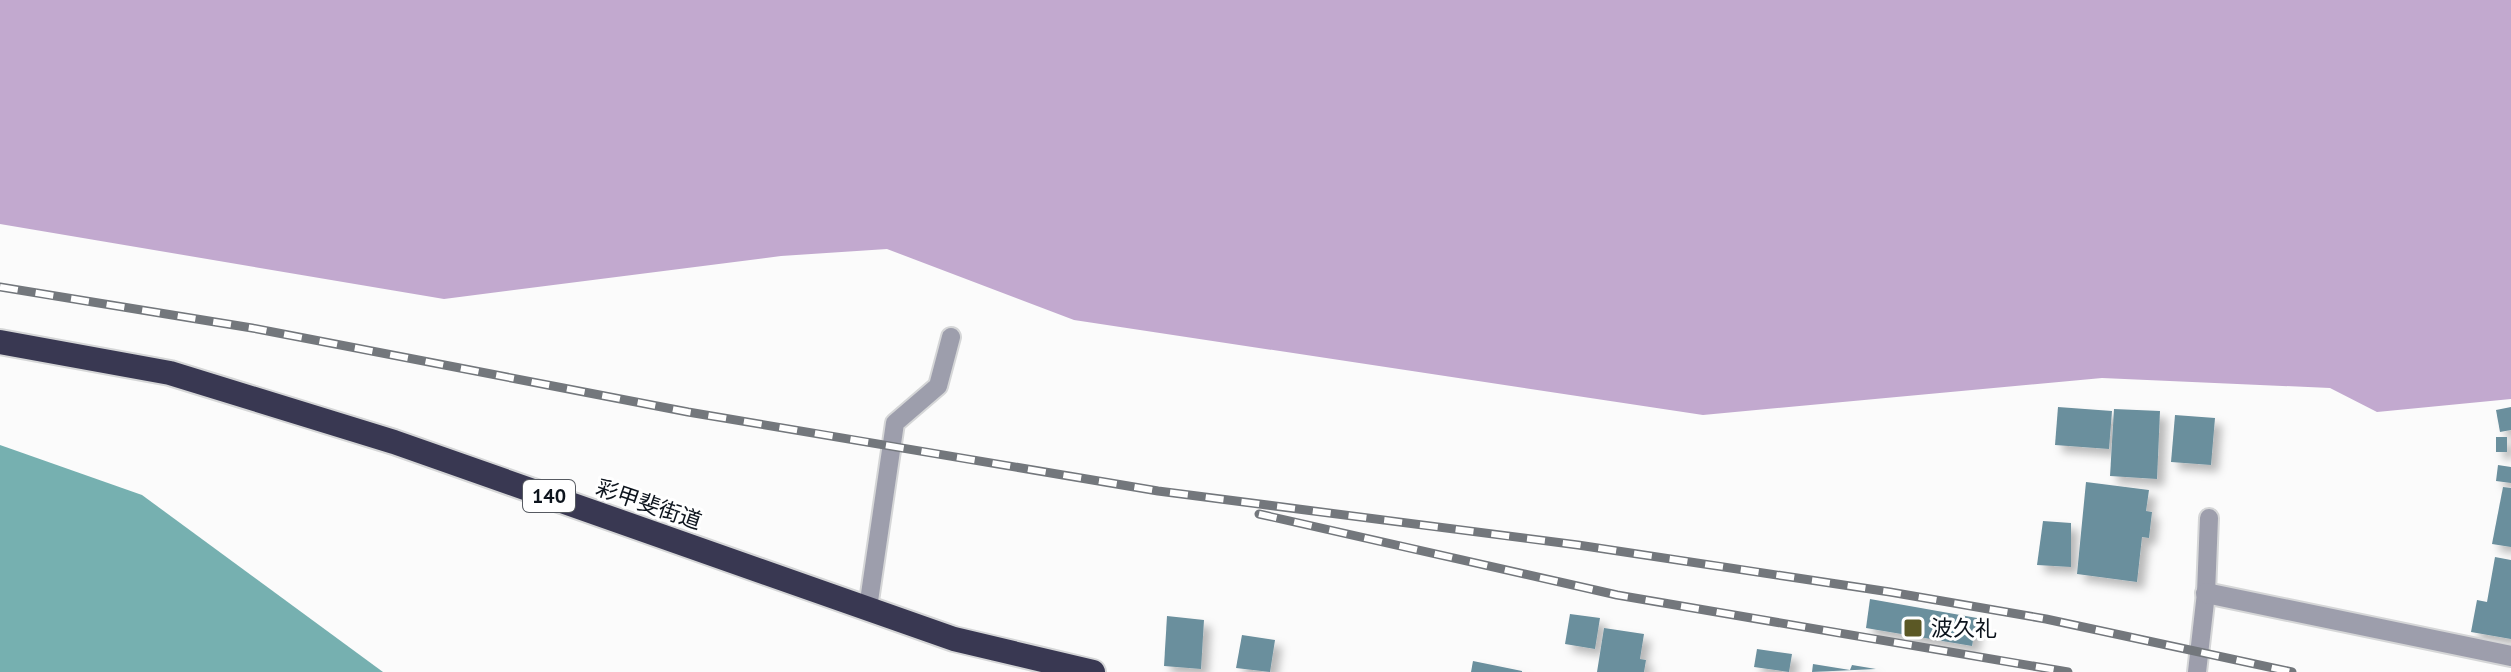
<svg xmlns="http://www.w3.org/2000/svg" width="2511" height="672" viewBox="0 0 2511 672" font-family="'PT Sans','Noto Sans JP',sans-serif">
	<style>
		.forest { fill: #c2a9cf }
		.water { fill: #76b0b0 }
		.building { fill: #6b8f9d; filter: url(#shadow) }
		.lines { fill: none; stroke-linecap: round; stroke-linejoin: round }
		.lane-casing { stroke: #d5d6d7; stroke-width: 22 }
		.street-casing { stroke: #d5d6d7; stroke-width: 24 }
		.highway-casing { stroke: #d5d6d7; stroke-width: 28 }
		.lane { stroke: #9d9eac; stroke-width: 18 }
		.street { stroke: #9d9eac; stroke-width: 20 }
		.highway { stroke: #393852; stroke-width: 24 }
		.rail-casing { stroke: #73777c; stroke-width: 9 }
		.rail { stroke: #fff; stroke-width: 6; stroke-dasharray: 18; stroke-linecap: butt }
		.poi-dot { fill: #5b5825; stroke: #fff; stroke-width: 3 }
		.labels { text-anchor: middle; stroke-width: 6; stroke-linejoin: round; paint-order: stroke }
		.shield { fill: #fff; stroke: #565a61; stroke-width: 2 }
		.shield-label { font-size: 20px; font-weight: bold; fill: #0d141d }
		.street-label { font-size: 22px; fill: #0d141d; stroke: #fff }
		.poi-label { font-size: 22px; fill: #0d141d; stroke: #fff; text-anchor: start }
	</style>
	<defs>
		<filter id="shadow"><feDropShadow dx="7" dy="7" stdDeviation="4" flood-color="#0004"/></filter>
	</defs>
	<rect width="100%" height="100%" fill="#fbfbfb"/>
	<path class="forest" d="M0,0H2511V399L2377,412L2330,388L2102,378L1703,415L1074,320L887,249L781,256L444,299L0,224Z"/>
	<path class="water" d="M0,445L142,495L383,672H0Z"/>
	<g class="building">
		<path d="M2058,407L2112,411L2109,449L2055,445Z"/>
		<path d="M2511,407V430L2500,432L2496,410Z"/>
		<path d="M2114,409L2160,411L2157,479L2110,476Z"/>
		<path d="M2175,415L2215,418L2211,465L2171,462Z"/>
		<rect x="2496" y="437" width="11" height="15"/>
		<path d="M2498,465L2511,467V483L2496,481Z"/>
		<path d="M2086,482L2149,490L2146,511L2152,512L2149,538L2142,537L2137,582L2077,574Z"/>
		<path d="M2503,487L2511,488V547L2492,544Z"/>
		<path d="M2043,521L2071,523V567L2037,565Z"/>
		<path d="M2495,557L2511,560V639L2471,632L2477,600L2487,602Z"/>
		<path d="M1870,599L1977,618L1972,646L1866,628Z"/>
		<path d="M1570,614L1600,618L1595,649L1565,644Z"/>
		<path d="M1167,616L1204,620L1201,669L1164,666Z"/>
		<path d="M1604,628L1644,634L1640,659L1646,660L1644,672H1597Z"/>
		<path d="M1242,635L1275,640L1270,672L1236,668Z"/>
		<path d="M1757,649L1792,654L1789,672L1754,667Z"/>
		<path d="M1473,661L1522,671V672H1471Z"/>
		<path d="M1813,664L1850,670L1852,665L1876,669L1812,672Z"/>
	</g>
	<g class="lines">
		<defs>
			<g id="lane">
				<path d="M868,608L895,423L938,386L951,337"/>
				<path d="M2197,672L2206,593L2209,518"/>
			</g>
			<path id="street" d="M2206,593L2511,656"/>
			<path id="highway" d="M0,342L170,373L394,442L954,639L1093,672"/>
		</defs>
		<use href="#lane" class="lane-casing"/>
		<use href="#street" class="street-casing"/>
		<use href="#highway" class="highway-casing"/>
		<use href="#lane" class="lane"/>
		<use href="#street" class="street"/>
		<use href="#highway" class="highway"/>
		<defs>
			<g id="rail">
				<path d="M0,287L252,328L688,412L1158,491L1578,545L1890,592L2046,619L2292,672"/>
				<path d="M1259,514L1617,595L2068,672"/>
			</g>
		</defs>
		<use href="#rail" class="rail-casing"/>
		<use href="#rail" class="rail"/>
	</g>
	<rect class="poi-dot" x="1903" y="618" width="20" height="20" rx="4"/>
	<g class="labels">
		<rect class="shield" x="523" y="480" width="52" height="32" rx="6"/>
		<g class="shield-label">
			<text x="549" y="503">140</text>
		</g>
		<g class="street-label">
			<text transform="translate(649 504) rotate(19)" y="8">彩甲斐街道</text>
		</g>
		<g class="poi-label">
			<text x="1931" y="636">波久礼</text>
		</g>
	</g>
</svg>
